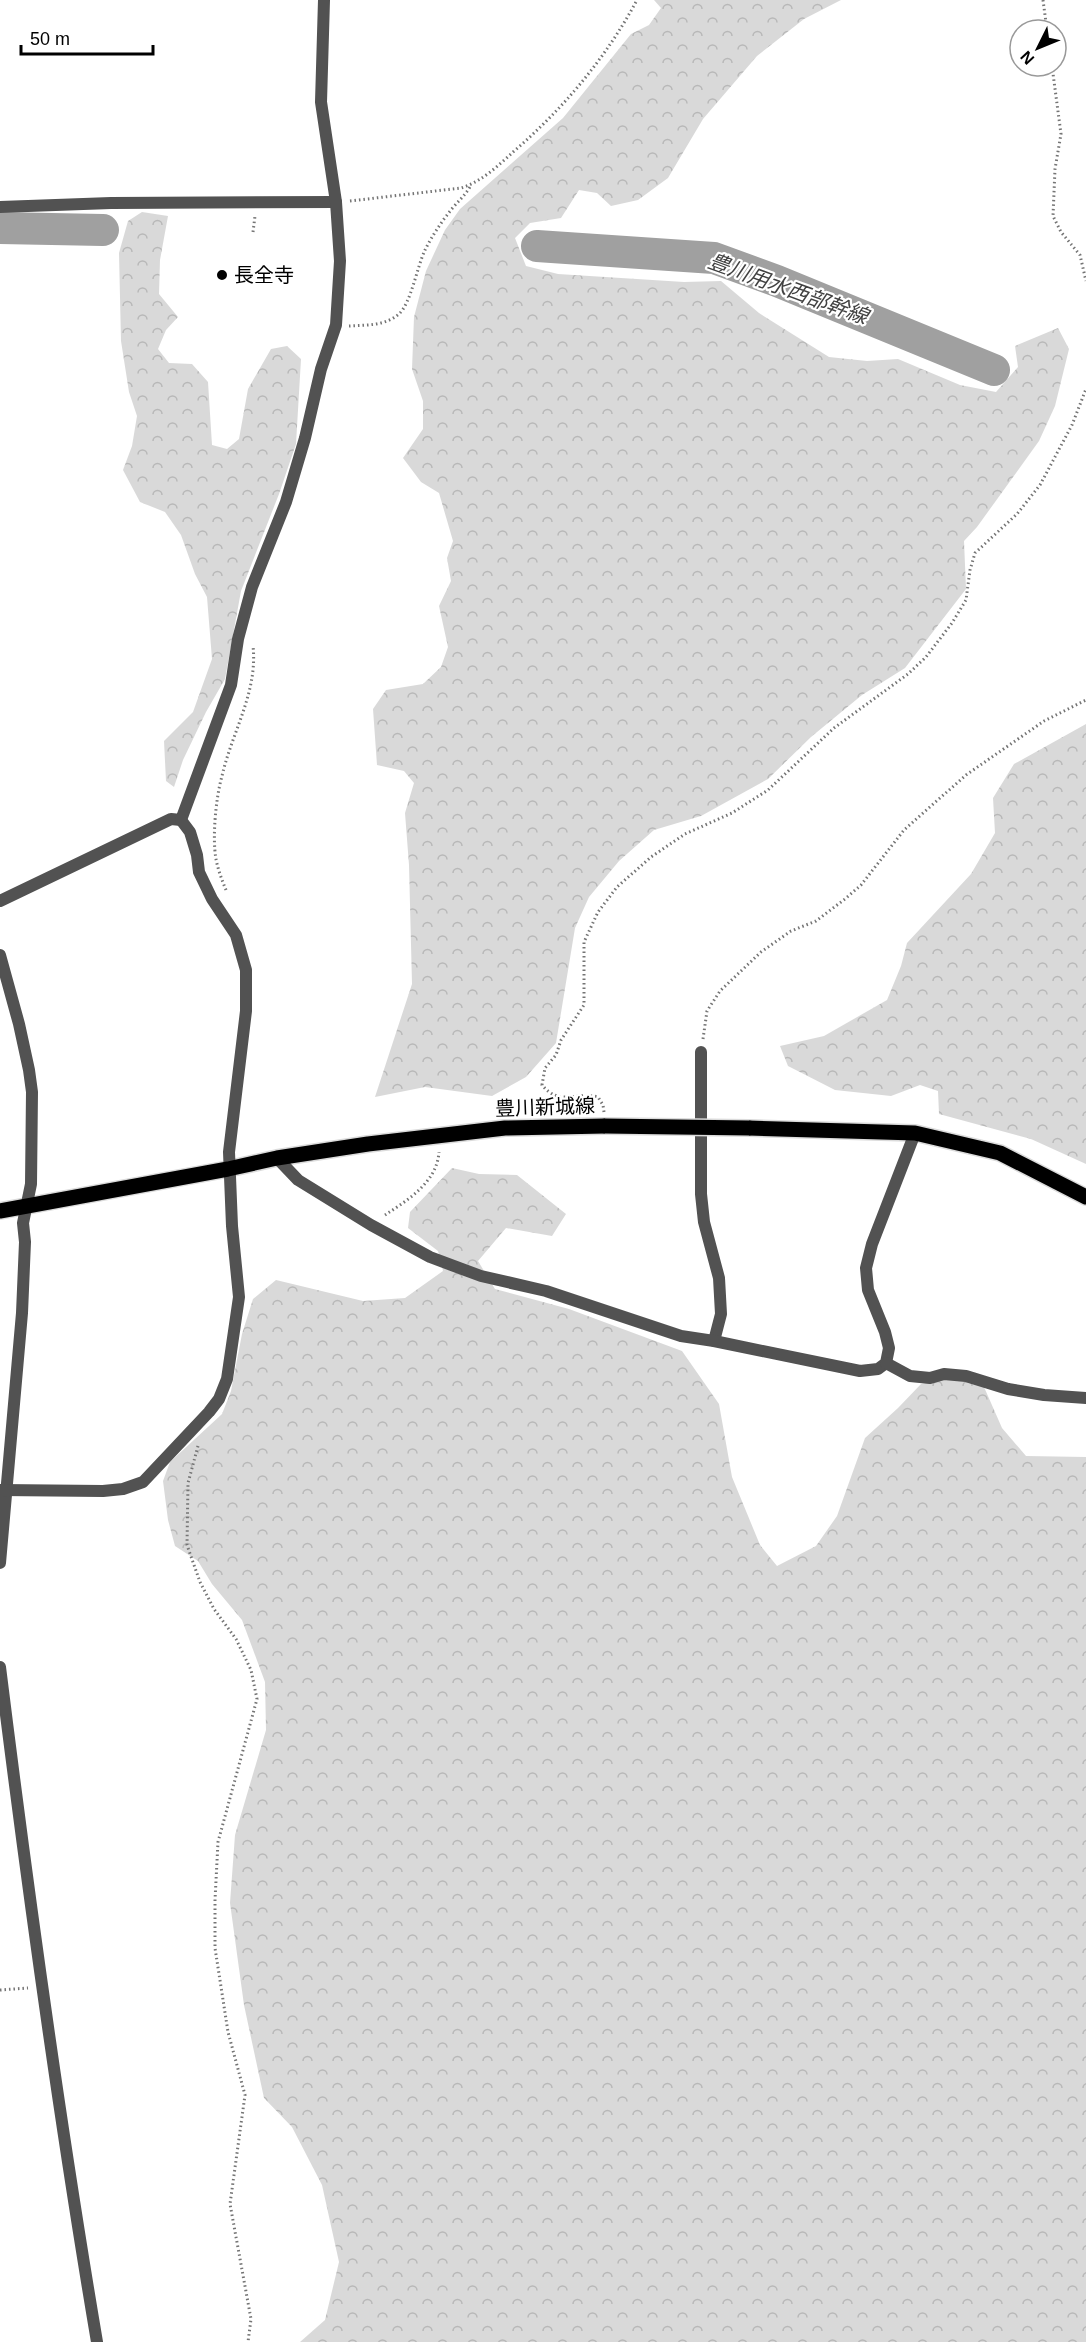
<svg xmlns="http://www.w3.org/2000/svg" width="1086" height="2342" viewBox="0 0 1086 2342" font-family="Arial,'Noto Sans JP',sans-serif">
	<style>
		.forest { fill: url(#forest-crowns) }
		.lines { fill: none; stroke-linecap: round; stroke-linejoin: round }
		.river { stroke: #a0a0a0; stroke-width: 32 }
		.primary-casing { stroke: #dbdbdb; stroke-width: 18 }
		.path { stroke: #747474; stroke-width: 3; stroke-dasharray: 1.5 3; stroke-linecap: butt }
		.minor { stroke: #525252; stroke-width: 12 }
		.primary { stroke: #000; stroke-width: 15 }
		.primary-bridge-casing { stroke: #dbdbdb; stroke-width: 18; stroke-linecap: butt }
		.primary-bridge { stroke: #000; stroke-width: 15 }
		.poi-dot { fill: #000; stroke: #fff; stroke-width: 2 }
		.labels { text-anchor: middle; stroke-width: 4.5; stroke-linejoin: round; paint-order: stroke }
		.poi-label { font-size: 20px; fill: #000; stroke: #fff; text-anchor: start }
		.street-label { font-size: 20px; fill: #000; stroke: #fff }
		.water-label { font-size: 21px; font-style: italic; fill: #414141; stroke: #fff }
	</style>
	<defs>
		<pattern id="forest-crowns" width="20" height="18" patternUnits="userSpaceOnUse" patternTransform="scale(1.5)"><rect width="20" height="18" fill="#d9d9d9"/><path d="M2 6a3 3 0 1 1 6 0M12 15a3 3 0 1 1 6 0" fill="none" stroke="#b8b8b8"/></pattern>
	</defs>
	<rect width="100%" height="100%" fill="#fff"/>
	<g class="forest">
		<path d="M654,0H841L804,19L757,56L703,119L668,178L638,200L611,206L597,193L579,190L561,218L530,223L515,238L526,266L558,274L684,282L721,281L759,313L829,357L867,361L898,359L960,385L996,392L1018,367L1015,346L1058,328L1069,349L1055,406L1039,441L977,527L964,541L966,589L905,668L862,695L811,737L768,779L701,816L654,830L619,861L589,897L575,928L556,1043L526,1077L492,1096L425,1087L375,1097L412,984L409,865L405,813L414,783L404,771L377,765L373,709L386,690L423,684L441,667L448,647L439,606L451,581L447,558L453,541L439,493L421,482L403,458L423,429V401L412,369L414,317L426,271L445,230L460,209L563,118L631,34L649,25L661,8Z"/>
		<path d="M142,212L168,216L160,260L159,294L178,317L166,330L158,349L169,363L192,364L208,382L212,445L227,449L239,439L248,389L271,349L287,346L301,359L296,444L279,494L241,591L225,679L206,712L183,760L174,787L166,781L164,741L193,712L212,659L207,597L195,574L181,535L165,512L140,502L123,470L132,446L137,416L129,392L121,341L119,253L128,221Z"/>
		<path d="M1086,724V1164L1031,1139L939,1114L938,1091L920,1085L891,1096L835,1090L788,1066L780,1046L824,1036L887,1000L901,966L907,943L971,874L995,833L993,798L1014,764Z"/>
		<path d="M452,1168L479,1174L517,1175L566,1214L552,1236L506,1228L478,1261L495,1289L569,1309L682,1351L719,1404L732,1477L760,1545L777,1566L816,1546L837,1516L865,1438L898,1408L921,1384L956,1377L984,1387L1002,1428L1026,1456L1086,1457V2342H300L325,2320L339,2262L322,2185L292,2127L264,2098L244,2005L230,1903L235,1835L266,1730L265,1682L242,1620L212,1584L198,1561L175,1546L168,1520L163,1481L170,1462L222,1414L231,1391L242,1334L253,1299L276,1280L363,1301L405,1298L443,1271L438,1251L408,1228L410,1212Z"/>
	</g>
	<g class="lines">
		<g class="river">
			<path d="M0,228L103,230"/>
			<path d="M537,246L714,258L777,281L994,370"/>
		</g>
		<defs>
			<g id="primary">
				<path d="M749,1128L915,1133L1000,1153L1086,1197"/>
				<path d="M0,1211L228,1169L277,1158L368,1144L505,1128L605,1126"/>
			</g>
		</defs>
		<use href="#primary" class="primary-casing"/>
		<g class="path">
			<path d="M1043,0L1047,30"/>
			<path d="M1052,66L1061,134L1055,169L1053,216L1061,232L1080,255L1086,281"/>
			<path d="M350,201L461,188C481,182 498,166 513,152C563,109 606,58 637,0"/>
			<path d="M253,232L255,216"/>
			<path d="M349,326C366,325 385,326 399,314C411,303 417,267 425,250C432,236 442,221 451,210C458,201 466,195 471,185"/>
			<path d="M226,890C222,880 218,870 216,859C212,837 216,797 222,776C232,732 258,692 253,646"/>
			<path d="M703,1039L707,1011L720,991L761,952L791,931L816,921L845,899L861,885L904,830L966,775L1044,721L1086,700"/>
			<path d="M604,1112L603,1105L598,1097C575,1091 560,1107 542,1085L545,1068L556,1055L561,1040L584,1005V942L598,912L617,887L651,857L685,834L732,813L768,790L834,728L908,674L926,657L952,623L966,600L970,570L975,553L1017,514L1040,485L1072,425L1086,389"/>
			<path d="M385,1215C408,1200 437,1182 439,1152"/>
			<path d="M198,1446L188,1483L187,1545L200,1582L214,1609L236,1639L251,1670L257,1699L218,1842L215,1900V1948L228,2032L245,2095L230,2204L251,2319L248,2342"/>
			<path d="M0,1990L28,1988"/>
		</g>
		<g class="minor">
			<path d="M0,207L111,203L336,202"/>
			<path d="M0,901L171,819L181,820L231,685L238,639L252,587L286,502L305,438L321,369L336,325L340,261L336,202L321,102L324,0"/>
			<path d="M0,955L19,1024L29,1070L32,1092L31,1184L23,1223L25,1242L22,1313L0,1563"/>
			<path d="M701,1052V1194L704,1222L719,1278L721,1314L714,1341"/>
			<path d="M277,1158L298,1180L371,1225L430,1257L481,1276L546,1291L681,1336L714,1341L860,1371L878,1369L886,1363L889,1348L885,1332L868,1290L866,1268L872,1244L915,1133"/>
			<path d="M886,1363L910,1376L930,1378L944,1374L966,1376L1008,1389L1044,1395L1086,1398"/>
			<path d="M0,1490L103,1491L123,1489L143,1482L209,1412L219,1399L227,1379L239,1297L232,1226L229,1152L246,1011V970L236,935L212,899L199,872L197,855L190,832L181,820"/>
			<path d="M0,1667C28,1892 59,2118 97,2342"/>
		</g>
		<use href="#primary" class="primary"/>
		<defs>
			<path id="primary-bridge" d="M605,1126L749,1128"/>
		</defs>
		<use href="#primary-bridge" class="primary-bridge-casing"/>
		<use href="#primary-bridge" class="primary-bridge"/>
	</g>
	<circle class="poi-dot" cx="222" cy="275" r="6"/>
	<g class="labels">
		<g class="poi-label">
			<text x="234" y="282">長全寺</text>
		</g>
		<g class="street-label">
			<text transform="translate(545 1107) rotate(-2)" y="7">豊川新城線</text>
		</g>
		<g class="water-label">
			<text transform="translate(788 289) rotate(20)" y="7">豊川用水西部幹線</text>
		</g>
	</g>
	<g transform="translate(1038 48) rotate(227)"><circle r="28" fill="#ffffff" stroke="#999999" stroke-width="1.5"/>
	<path d="M0-4.5L10 22L0 15L-10 22Z" fill="#000000"/>
	<text y="-9" font-size="16" font-weight="bold" text-anchor="middle" fill="#000000">N</text>
	</g>
	<path d="M21 45v9h132v-9" fill="none" stroke="#000000" stroke-width="3"/>
	<text x="30" y="45" font-size="18" fill="#000000" stroke="#ffffff" stroke-width="4.5" paint-order="stroke">50 m</text>
</svg>
